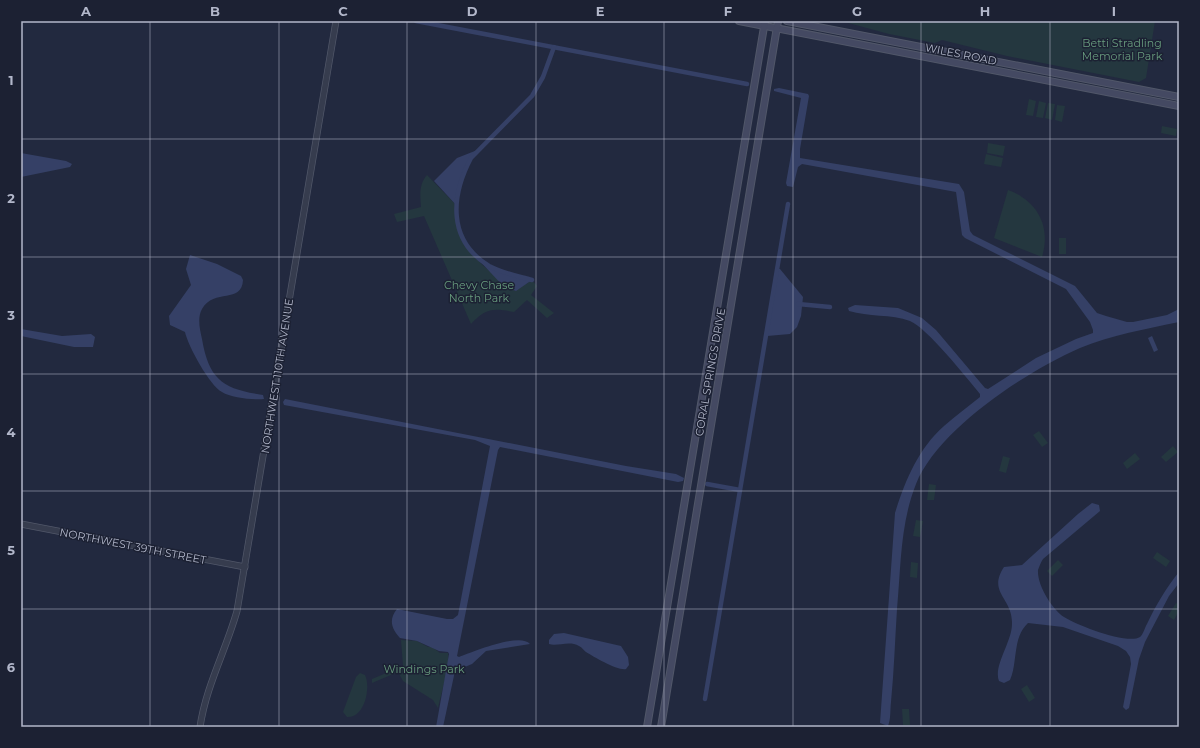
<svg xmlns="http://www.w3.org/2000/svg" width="1200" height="748" viewBox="0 0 1200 748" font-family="Montserrat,sans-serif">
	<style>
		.green { fill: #24373f }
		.water { fill: #354066 }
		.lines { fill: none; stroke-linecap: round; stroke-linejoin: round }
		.canal { stroke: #354066; stroke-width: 4.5 }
		.tertiary-casing { stroke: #515769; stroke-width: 7 }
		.secondary-casing { stroke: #515769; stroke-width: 8 }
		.tertiary { stroke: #363c4e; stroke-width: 5.5 }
		.secondary { stroke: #444962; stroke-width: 6 }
		.grid { fill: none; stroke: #b2b7ca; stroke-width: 1; stroke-opacity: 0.55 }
		.labels { text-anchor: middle; stroke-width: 3; stroke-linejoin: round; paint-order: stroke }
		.park-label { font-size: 11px; fill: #689c7e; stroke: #1c2133 }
		.street-label { font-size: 11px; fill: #b2b7ca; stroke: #1c2133 }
		.neatline { fill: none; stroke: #b2b7ca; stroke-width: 1.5 }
		.grid-label { font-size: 13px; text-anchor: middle; font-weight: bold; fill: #b2b7ca }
	</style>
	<rect width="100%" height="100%" fill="#22293f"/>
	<g class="green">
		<path d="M841,21H1155L1146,78L1139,82L1007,56L942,40L935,43L889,34Z"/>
		<path d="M1029,99L1036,101L1033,116L1026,115Z"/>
		<path d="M1039,101L1046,103L1043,118L1036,117Z"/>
		<path d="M1048,103L1055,104L1052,120L1045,118Z"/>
		<path d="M1057,105L1065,106L1062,122L1055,120Z"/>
		<path d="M1162,126L1177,129L1176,136L1161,133Z"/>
		<path d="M988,143L1005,146L1003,156L987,153Z"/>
		<path d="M986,154L1003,158L1001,167L984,164Z"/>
		<path d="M427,175L457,206C457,212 455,221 457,227C466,256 493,274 515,291L532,280L537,286L531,295L554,313L547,318L527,300L514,312C493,308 486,308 471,324L424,216L397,222L394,214L421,207C420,195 419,184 427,175Z"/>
		<path d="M1008,190C1038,201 1051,227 1042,257L994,238Z"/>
		<rect x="1059" y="238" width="7" height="16"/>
		<path d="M1039,431L1048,443L1042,447L1033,435Z"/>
		<path d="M1173,446L1178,452L1166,462L1161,457Z"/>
		<path d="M1135,453L1140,459L1127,469L1123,463Z"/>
		<path d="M1003,456L1010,458L1006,473L999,471Z"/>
		<path d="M929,484L936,485L934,500H927Z"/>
		<path d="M916,520L923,521L920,537L913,536Z"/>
		<path d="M1157,552L1170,561L1166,567L1153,558Z"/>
		<path d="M1058,560L1063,565L1052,576L1047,571Z"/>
		<path d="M911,562L918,563L917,578L910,577Z"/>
		<path d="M1176,603L1179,604V611L1174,620L1168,616Z"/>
		<path d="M401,640L417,641L428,647H432L440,653H448C450,665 441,694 438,708L433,700L403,681L398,672L372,683V679L403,666Z"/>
		<path d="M360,673L365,675C371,687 365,718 347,717L343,712L356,677Z"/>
		<path d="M1027,685L1035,698L1029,702L1021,689Z"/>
		<path d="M902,709H909L910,725H903Z"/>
	</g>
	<g class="water">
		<path d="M779,88L808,94L809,96L800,149V158L959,184L964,192L970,231L973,235L1075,286L1097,313L1106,316L1127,322H1133L1167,315L1179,309V322C1146,329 1111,335 1080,348C1027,371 938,429 916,484C900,524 901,567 897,609C895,640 894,671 891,702C890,710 891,719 888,726L880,723L895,513C905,481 918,449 944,426C955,416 968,407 980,397V394C967,378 926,327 910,321C891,314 868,317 849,311L848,308L855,305L898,308L922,318L936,330L985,388L988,389L1036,358L1076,339L1093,333V330L1090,322L1066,289L965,238L962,235L956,192L802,164L798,167L793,187L787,186L786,183L801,98L774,91V89Z"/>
		<path d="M480,149C465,164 459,184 457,206L434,181L457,158Z"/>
		<path d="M21,153L66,161L72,164L70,167L21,177Z"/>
		<path d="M190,255L217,264L241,276L243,280C242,304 214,288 202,309C197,318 200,330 202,339C209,380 223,389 263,395L264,399C253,400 231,398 222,392C210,386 188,346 185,332L170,325L169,316L191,285L186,269Z"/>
		<path d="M476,257L490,267L532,280L516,291L504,287Z"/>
		<path d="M777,269H780L803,297L801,316L797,327L790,334L767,336Z"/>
		<path d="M21,329L62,336L91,334L95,337L93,347H74L21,336Z"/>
		<path d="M1152,336L1158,350L1154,352L1148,338Z"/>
		<path d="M285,399L626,466L676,474L684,478L683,481L678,482L500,447L498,450L457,656L459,657C472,652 520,632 530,644L486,651L472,664L455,671L443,727H436L449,654L448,652L439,651L417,641L400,638C392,629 388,620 397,609L447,619H453L458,615L490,446L475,440L284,405L283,402Z"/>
		<path d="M1092,503L1099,505L1100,511L1043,559C1041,562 1039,567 1038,570C1037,585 1052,609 1064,617C1076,625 1128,645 1140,637C1143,635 1145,627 1147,624C1156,605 1166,588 1179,572V583L1169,596L1145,642L1139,659L1129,708L1126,710L1123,707L1131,664L1130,657L1126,651L1118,646L1063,627L1028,623C1012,638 1018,662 1010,680L1004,683L999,681C993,666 1012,642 1012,624C1013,598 987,593 1004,567L1022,565L1078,514Z"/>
		<path d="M564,633L621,646L628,657L629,665L626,669C618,671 594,657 586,652C584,651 582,647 579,646C569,640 557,647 549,644V640L554,634Z"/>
	</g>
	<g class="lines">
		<g class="canal">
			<path d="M416,21L747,84"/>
			<path d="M532,280C518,276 502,273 489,266C447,240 451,196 471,158L532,96L543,77L554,47"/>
			<path d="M798,304L830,307"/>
			<path d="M707,484L740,490"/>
			<path d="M705,699L788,204"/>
		</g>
		<defs>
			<g id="tertiary">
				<path d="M21,524L245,567"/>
				<path d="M200,727C206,686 226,650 237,611L336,21"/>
			</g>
			<g id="secondary">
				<path d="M739,21L1179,106"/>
				<path d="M787,21L1179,97"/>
				<path d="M647,727L765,21"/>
				<path d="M661,727L778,21"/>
			</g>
		</defs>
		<use href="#tertiary" class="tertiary-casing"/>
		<use href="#secondary" class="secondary-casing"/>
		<use href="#tertiary" class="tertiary"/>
		<use href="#secondary" class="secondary"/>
	</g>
	<path class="grid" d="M150,21V727M279,21V727M407,21V727M536,21V727M664,21V727M793,21V727M921,21V727M1050,21V727M21,139H1179M21,257H1179M21,374H1179M21,491H1179M21,609H1179"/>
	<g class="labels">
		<g class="park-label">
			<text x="1122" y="47">Betti Stradling<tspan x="1122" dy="13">Memorial Park</tspan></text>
			<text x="479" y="289">Chevy Chase<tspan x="479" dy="13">North Park</tspan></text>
			<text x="424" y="673">Windings Park</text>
		</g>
		<g class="street-label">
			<text transform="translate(961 54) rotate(11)" y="4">WILES ROAD</text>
			<text transform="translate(710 372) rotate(-80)" y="4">CORAL SPRINGS DRIVE</text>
			<text transform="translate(277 376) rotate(-81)" y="4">NORTHWEST 110TH AVENUE</text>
			<text transform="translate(133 546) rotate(11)" y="4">NORTHWEST 39TH STREET</text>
		</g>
	</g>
	<rect width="1200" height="748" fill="none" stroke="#1c2133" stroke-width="44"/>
	<rect x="22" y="22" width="1156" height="704" class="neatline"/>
	<g class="grid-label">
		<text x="86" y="16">A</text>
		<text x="215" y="16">B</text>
		<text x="343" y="16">C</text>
		<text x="472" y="16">D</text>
		<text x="600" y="16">E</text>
		<text x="728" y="16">F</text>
		<text x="857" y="16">G</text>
		<text x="985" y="16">H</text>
		<text x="1114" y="16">I</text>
		<text x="11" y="85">1</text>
		<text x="11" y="203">2</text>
		<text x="11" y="320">3</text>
		<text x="11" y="437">4</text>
		<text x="11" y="555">5</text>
		<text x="11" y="672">6</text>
	</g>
</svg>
